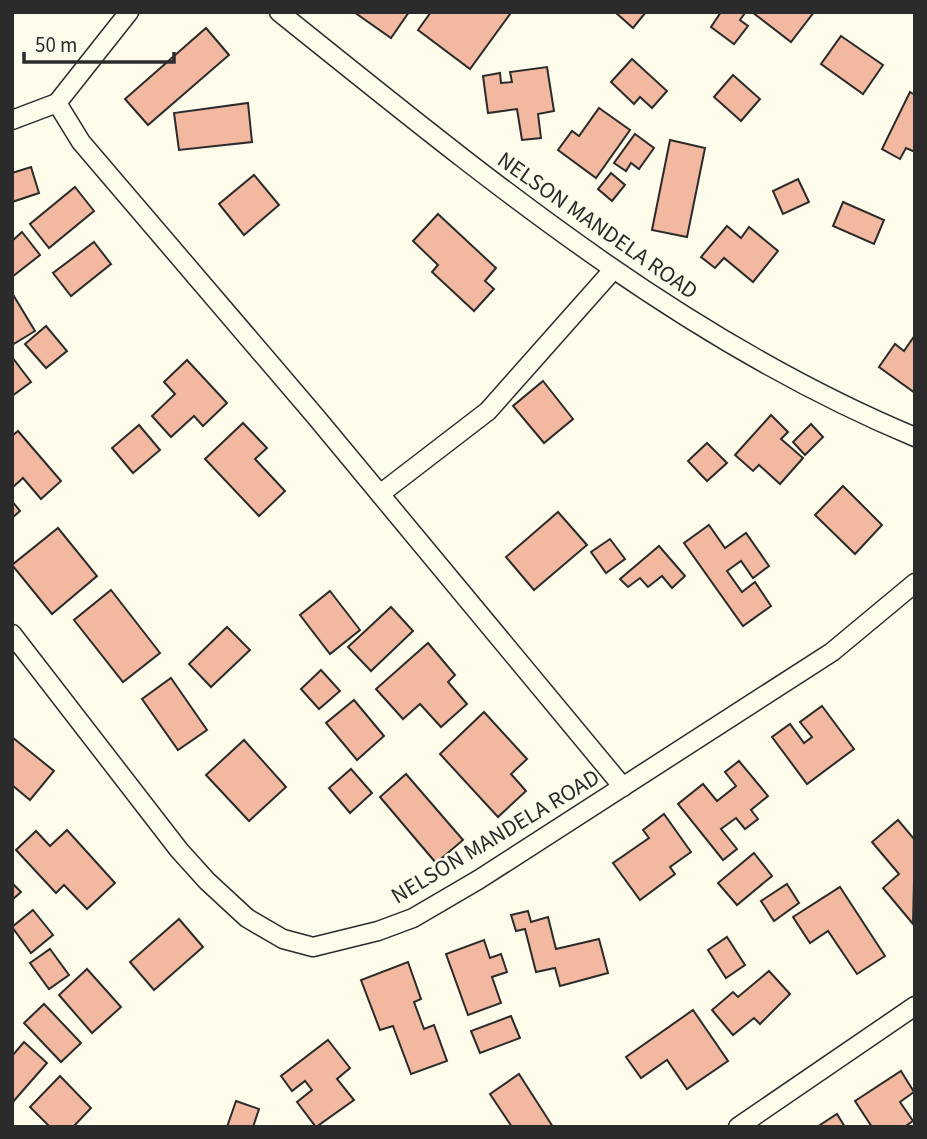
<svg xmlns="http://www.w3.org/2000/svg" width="927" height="1139" viewBox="0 0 927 1139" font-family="'Source Sans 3',sans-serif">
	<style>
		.building { fill: #f2b8a0; stroke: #2b2b2b; stroke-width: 2 }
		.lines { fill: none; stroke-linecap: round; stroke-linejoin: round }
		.street-casing { stroke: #2b2b2b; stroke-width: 21 }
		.street { stroke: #fdfbea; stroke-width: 18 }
		.labels { text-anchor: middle; stroke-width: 5; stroke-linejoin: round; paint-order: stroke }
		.street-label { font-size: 23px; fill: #2b2b2b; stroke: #fdfbea }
	</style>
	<rect width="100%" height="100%" fill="#fdfbea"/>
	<g class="building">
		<path d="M354,12H409L391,38Z"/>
		<path d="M431,12H508L510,14L470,69L418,30Z"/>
		<path d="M615,12H646L633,28Z"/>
		<path d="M721,12L745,13L740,20L748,26L734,44L711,27Z"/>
		<path d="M752,12H814L791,42Z"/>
		<path d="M206,28L229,55L148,125L125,99Z"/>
		<path d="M841,36L883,65L863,94L821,64Z"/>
		<path d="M632,59L667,91L652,108L640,97L634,104L611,82Z"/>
		<path d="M547,67L554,111L538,114L541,138L522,140L517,109L488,113L483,76L500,73L501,83L512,82L510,72Z"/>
		<path d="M733,75L760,99L741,121L714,97Z"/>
		<path d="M910,92L915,95V152L906,148L900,159L882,149Z"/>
		<path d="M248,103L252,142L179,150L174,113Z"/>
		<path d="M599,108L630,130L596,178L558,150L572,131L579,136Z"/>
		<path d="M635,134L654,148L639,169L631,163L626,171L614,163Z"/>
		<path d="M670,140L705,148L687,237L652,230Z"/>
		<path d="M31,167L39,193L12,202V173Z"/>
		<path d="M611,173L625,185L612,201L598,189Z"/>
		<path d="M254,175L279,205L244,235L219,204Z"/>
		<path d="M798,179L809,202L783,214L773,191Z"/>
		<path d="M75,187L94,211L49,248L30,224Z"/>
		<path d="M843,202L884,220L874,244L833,226Z"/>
		<path d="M438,214L496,268L485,281L494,289L474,311L432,272L438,265L413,241Z"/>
		<path d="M727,226L741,238L749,227L778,251L753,282L724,258L715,268L701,257Z"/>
		<path d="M22,232L40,255L12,277V241Z"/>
		<path d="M94,242L111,264L71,296L53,273Z"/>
		<path d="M12,293L35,331L12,345Z"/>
		<path d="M46,326L67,351L46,368L25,344Z"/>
		<path d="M915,335V393L879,367L895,344L904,351Z"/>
		<path d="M12,357L31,382L12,396Z"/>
		<path d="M187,360L227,403L203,426L194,416L171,437L152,416L175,394L164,382Z"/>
		<path d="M543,381L573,419L544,443L513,406Z"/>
		<path d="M771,415L788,432L781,439L803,458L780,484L759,465L753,471L735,455Z"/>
		<path d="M243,423L267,448L255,459L285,491L259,516L205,459Z"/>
		<path d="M811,424L823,437L805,455L793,442Z"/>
		<path d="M139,425L160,450L133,473L112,448Z"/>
		<path d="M18,431L61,481L41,499L23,478L12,488V436Z"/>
		<path d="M707,443L727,463L707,481L688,461Z"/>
		<path d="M843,486L882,525L855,554L815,515Z"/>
		<path d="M12,501L20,511L12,518Z"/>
		<path d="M558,512L587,545L534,590L506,557Z"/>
		<path d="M709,525L725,548L746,533L769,566L753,578L741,561L727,571L742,592L755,582L771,606L743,626L684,543Z"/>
		<path d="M58,528L97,576L52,614L12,565Z"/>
		<path d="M610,539L625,559L606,573L591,552Z"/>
		<path d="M659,546L685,576L672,588L662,576L648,587L640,578L628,587L620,579Z"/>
		<path d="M111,590L160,653L123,682L74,620Z"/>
		<path d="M330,591L360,630L330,654L300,615Z"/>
		<path d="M391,607L413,631L371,671L348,647Z"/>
		<path d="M227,627L250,650L211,687L189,664Z"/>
		<path d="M428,643L455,675L448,682L467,704L441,727L420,704L403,719L376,689Z"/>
		<path d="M321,670L340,691L319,709L301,689Z"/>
		<path d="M171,678L207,730L178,750L142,699Z"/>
		<path d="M354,700L384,736L357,760L326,723Z"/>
		<path d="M822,706L854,749L807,784L772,737L790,724L804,743L812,737L800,722Z"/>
		<path d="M484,712L527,759L511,774L526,791L498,817L440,754Z"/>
		<path d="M12,737L54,771L30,800L12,785Z"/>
		<path d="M244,740L286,787L249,821L206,775Z"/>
		<path d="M739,761L768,796L751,810L758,819L745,829L736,818L721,829L737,849L723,860L678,804L703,784L717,801L736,786L725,772Z"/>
		<path d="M351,769L372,793L350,813L329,788Z"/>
		<path d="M406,774L463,840L436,863L380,797Z"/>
		<path d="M664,814L691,852L670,867L675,874L640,900L613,863L649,838L643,830Z"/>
		<path d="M898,820L915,840L913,924L883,888L899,874L872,842Z"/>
		<path d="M67,830L115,883L87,909L64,885L56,893L16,850L36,831L50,846Z"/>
		<path d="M754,853L772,876L737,905L718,883Z"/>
		<path d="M12,883L21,892L12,900Z"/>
		<path d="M787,884L799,903L774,921L761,901Z"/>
		<path d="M840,887L885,956L857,974L828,931L810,943L793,917Z"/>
		<path d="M33,910L53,935L31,953L12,927Z"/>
		<path d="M528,911L531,922L548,917L556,949L599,939L608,973L560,986L555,968L536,972L525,929L516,931L511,915Z"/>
		<path d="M179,919L203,947L154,990L130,962Z"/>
		<path d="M727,937L745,965L726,978L708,950Z"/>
		<path d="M484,940L490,958L501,954L507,972L492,977L501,1003L468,1015L446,954Z"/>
		<path d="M50,949L69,975L49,989L30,963Z"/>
		<path d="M408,962L421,999L414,1002L424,1029L434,1025L447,1061L411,1074L393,1026L380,1030L361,980Z"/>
		<path d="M87,969L121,1007L92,1033L59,995Z"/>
		<path d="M769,971L790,994L760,1024L754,1018L733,1035L712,1010L733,992L738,997Z"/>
		<path d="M44,1004L81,1043L61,1062L24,1023Z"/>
		<path d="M693,1010L728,1061L687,1089L667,1060L641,1078L626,1057Z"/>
		<path d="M511,1016L520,1038L480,1053L471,1031Z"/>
		<path d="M328,1040L350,1068L337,1079L354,1100L316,1127L297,1102L312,1090L305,1081L292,1091L281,1076Z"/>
		<path d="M24,1042L47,1063L12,1103V1056Z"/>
		<path d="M901,1071L914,1092L900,1102L913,1121L904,1127H872L855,1101Z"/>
		<path d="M519,1074L553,1127H512L490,1094Z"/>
		<path d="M60,1076L91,1108L73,1127H50L30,1107Z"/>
		<path d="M236,1101L259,1109L253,1127H227Z"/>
		<path d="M837,1114L845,1127H817Z"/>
	</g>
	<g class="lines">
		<defs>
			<g id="street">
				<path d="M279,12C479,172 677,338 915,437"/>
				<path d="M57,103L129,12"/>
				<path d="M12,120L57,103L81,142L316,417L623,787"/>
				<path d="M380,494L488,411L613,270"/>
				<path d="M12,634L179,850L207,881L247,918L283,939L313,947L378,931L413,918L478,880L832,652L915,583"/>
				<path d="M738,1127L915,1006"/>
			</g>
		</defs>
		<use href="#street" class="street-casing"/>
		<use href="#street" class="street"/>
	</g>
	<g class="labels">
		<g class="street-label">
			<text transform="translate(598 225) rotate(35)" y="8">NELSON MANDELA ROAD</text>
			<text transform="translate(495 836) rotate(-31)" y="8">NELSON MANDELA ROAD</text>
		</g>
	</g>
	<rect width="927" height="1139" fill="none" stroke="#2b2b2b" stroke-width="28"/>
	<path d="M24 52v10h150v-10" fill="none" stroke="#2b2b2b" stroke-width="3.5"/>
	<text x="35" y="52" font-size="21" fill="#2b2b2b" stroke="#fdfbea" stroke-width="5" paint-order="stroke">50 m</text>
</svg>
